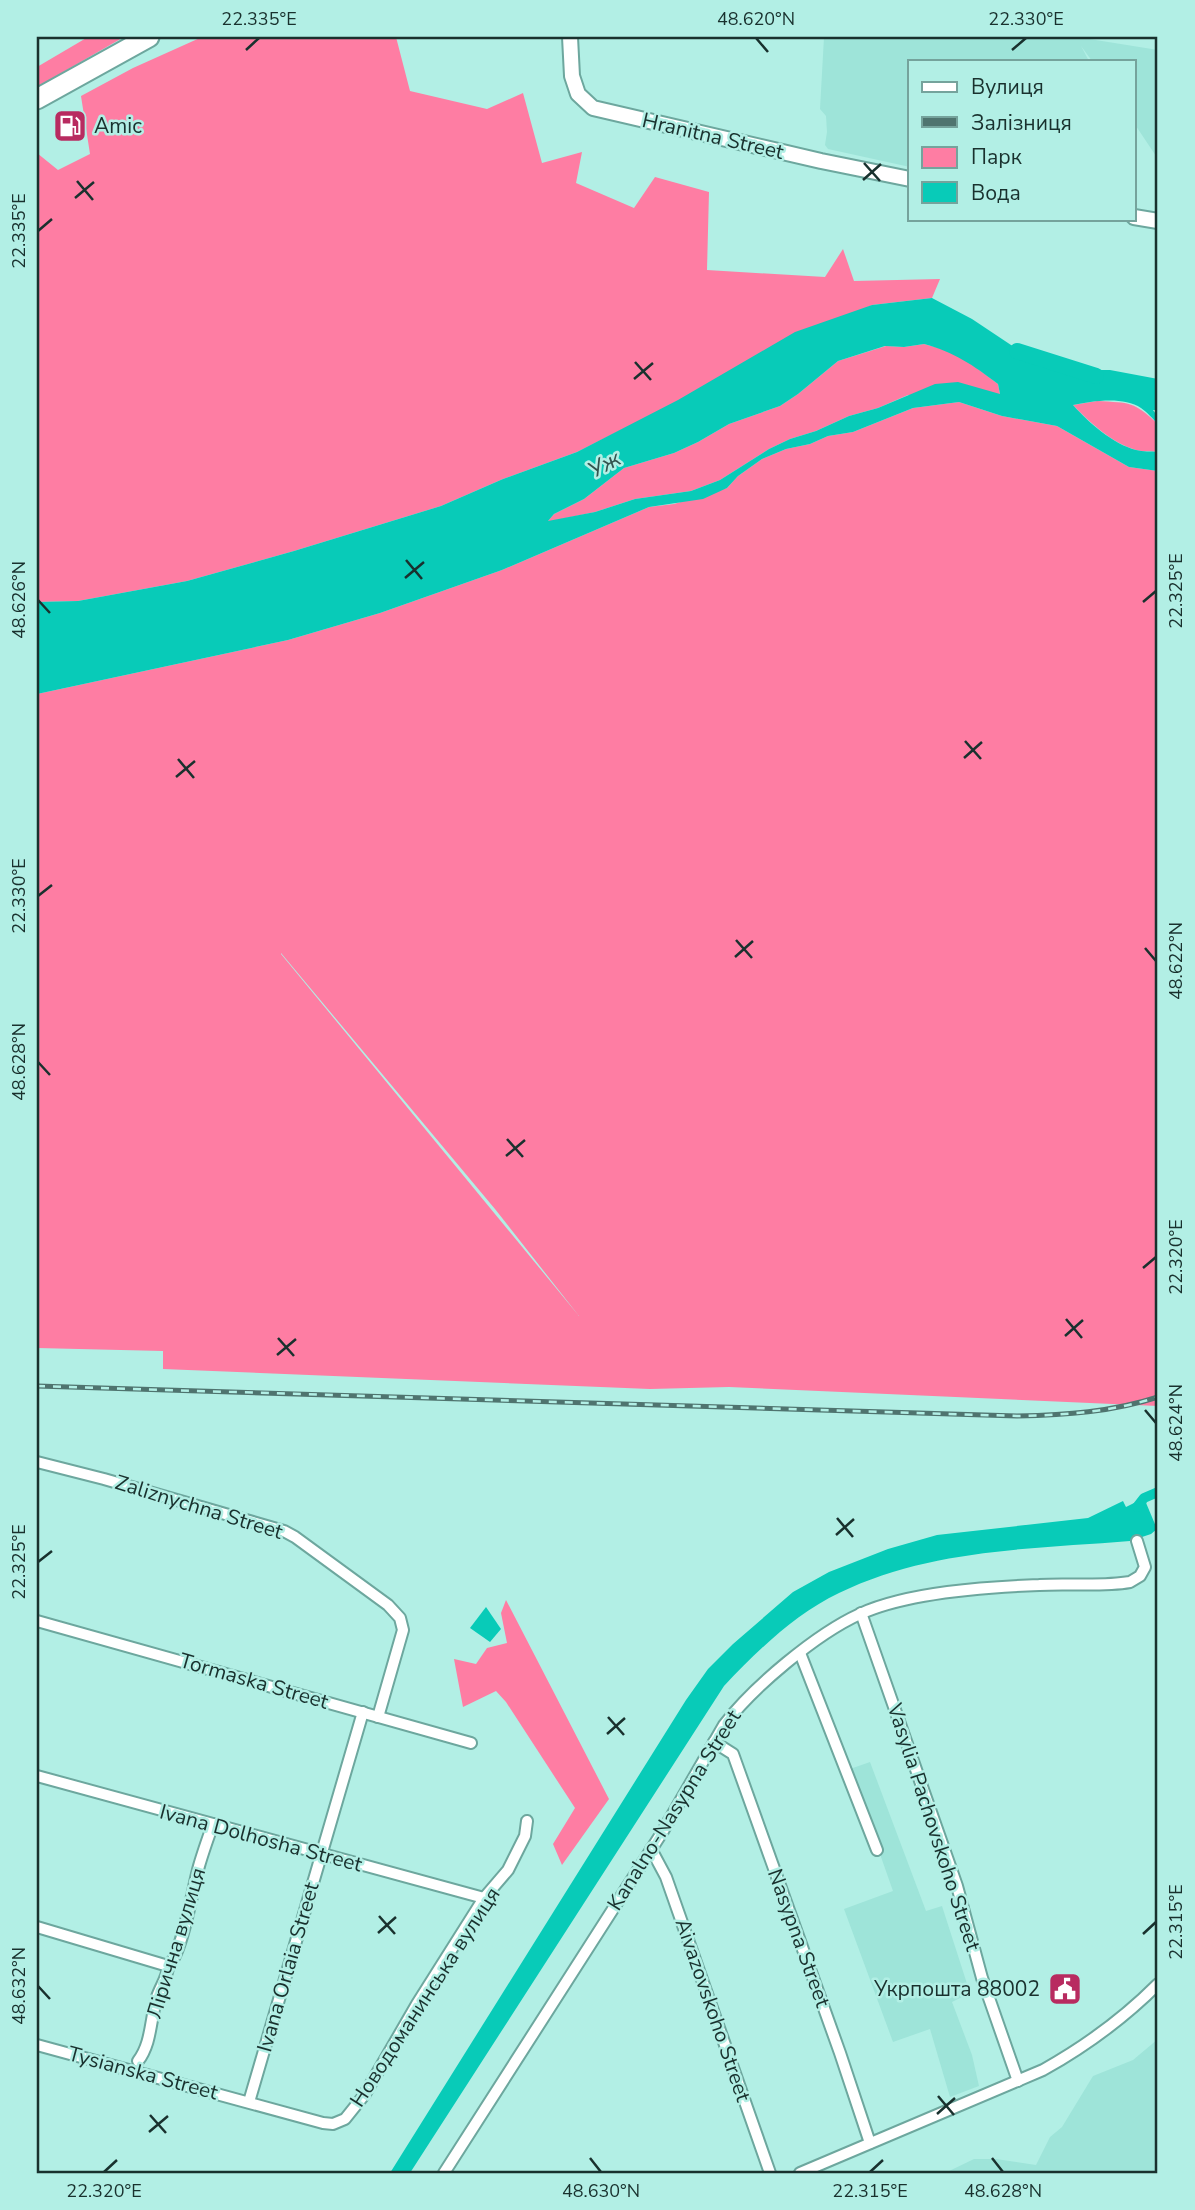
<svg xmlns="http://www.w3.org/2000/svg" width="1195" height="2210" viewBox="0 0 1195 2210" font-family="'Nunito Sans',sans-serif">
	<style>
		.built { fill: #9ee4d9 }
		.green { fill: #fe7da3; fill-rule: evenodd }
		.water { fill: #08cbb8; fill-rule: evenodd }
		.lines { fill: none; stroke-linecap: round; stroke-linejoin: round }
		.canal { stroke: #08cbb8; stroke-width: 10 }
		.river { stroke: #08cbb8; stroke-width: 16 }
		.street-casing { stroke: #6da79e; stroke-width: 14 }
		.secondary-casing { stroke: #6da79e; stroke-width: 18 }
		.highway-casing { stroke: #6da79e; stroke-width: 23 }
		.street { stroke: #fff; stroke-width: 10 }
		.secondary { stroke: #fff; stroke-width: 14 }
		.highway { stroke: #fff; stroke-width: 19 }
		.rail-casing { stroke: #4f746f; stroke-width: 5 }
		.rail { stroke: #b2efe5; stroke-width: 2.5; stroke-dasharray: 8; stroke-linecap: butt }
		.ticks { fill: none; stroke: #19312e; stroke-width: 2.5 }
		.labels { text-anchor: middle; stroke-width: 5; stroke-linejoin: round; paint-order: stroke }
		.poi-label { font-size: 21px; fill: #19312e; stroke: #b2efe5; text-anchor: start }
		.street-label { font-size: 21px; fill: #19312e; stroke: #b2efe5 }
		.water-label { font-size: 23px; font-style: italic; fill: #33534e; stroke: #b2efe5 }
		.neatline { fill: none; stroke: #19312e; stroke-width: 2.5 }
		.ticks-label { font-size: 18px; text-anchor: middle; fill: #19312e }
	</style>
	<rect width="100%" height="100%" fill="#b2efe5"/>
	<g class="built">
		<path d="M824,37H1077L1158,50V159L1134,123V61H1092L1081,46L1089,61H910V167L828,149L825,145L827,132L826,116L820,109Z"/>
		<path d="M870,1762L926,1911L942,1906L970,1993L952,2002L972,2055L979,2086L950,2097L930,2029L893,2042L844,1909L893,1891L850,1769Z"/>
		<path d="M1158,2039V2173H945L974,2159H996L1036,2165L1050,2137L1062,2127L1093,2076L1133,2060Z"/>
	</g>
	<g class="green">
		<path d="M88,37H124L37,87V67Z"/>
		<path d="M202,37H396L410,91L487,109L523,93L542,163L582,152L576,183L634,208L655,177L709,192L707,270L825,277L843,249L854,281L940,279L932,298L872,305L577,452L503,479L441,506L294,551L187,581L78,601L37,602V153L58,170L90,154L81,96L133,68Z"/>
		<path d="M924,344L946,350L969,362L998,384L1000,394L908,395L878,408L849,416L816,431L790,439L769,449L720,480L691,491L635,499L595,512L547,522L554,514L584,499L624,468L674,453L698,442L729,424L780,406L798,394L838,361L886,346L904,347Z"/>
		<path d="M1097,401C1131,403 1133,401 1158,424V452C1151,451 1143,452 1136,450C1112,443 1089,422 1073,405Z"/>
		<path d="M959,402L1002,416L1057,426L1129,467L1158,471V1406L729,1387L650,1389L163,1369V1351L37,1348V694L288,640L380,613L502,570L649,507L674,504L727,488L738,476L762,459L786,449L810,444L828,436L853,432L913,408ZM281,953L495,1209L579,1316L281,954Z"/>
		<path d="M506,1600L609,1799L562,1865L553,1844L575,1808L506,1702L496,1691L463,1707L454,1659L476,1664L487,1648L507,1643L501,1613Z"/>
	</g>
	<g class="water">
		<path d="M932,298L972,319L1017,349L1065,370H1110L1158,379V410H1153L1158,417V424C1153,419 1147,412 1141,408C1124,396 1092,401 1073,405C1089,423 1113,444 1136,450C1143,452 1151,451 1158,452V471L1129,467L1057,426L1002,416L959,402L913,408L853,432L828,436L810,444L786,449L762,459L738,476L727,488L703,499L649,507L502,570L380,613L288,640L37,694V602L78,601L187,581L294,551L441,506L503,479L577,452L678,400L795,332L872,305ZM924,344C954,352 973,365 998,384L1000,394L958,382L935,384L878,408L849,416L816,431L790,439L769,449L720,480L691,491L635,499L595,512L548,521L554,514L584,499L624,468L674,453L698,442L729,424L780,406L798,394L838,361L885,346L904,347Z"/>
		<path d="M1144,1498L1157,1529L1151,1534L1130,1541C1032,1549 929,1549 839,1593C795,1614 757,1651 724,1686L410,2173H390L686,1700L708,1669L733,1644L793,1592L829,1572L888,1549L937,1535L1088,1518L1123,1501L1126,1507Z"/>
		<path d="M486,1607L501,1629L490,1642L470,1628Z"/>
	</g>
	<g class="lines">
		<path class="canal" d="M1137,1507L1144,1498L1158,1492"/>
		<path class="river" d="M1017,351L1096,376"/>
		<defs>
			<g id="street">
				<path d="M37,1462L104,1479L284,1531L295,1537L388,1605L400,1618L403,1630L378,1717"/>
				<path d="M861,1613L957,1886L982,1978L1018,2081"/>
				<path d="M37,1621L471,1743"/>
				<path d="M800,1653L877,1850"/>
				<path d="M714,1742L733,1754L840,2053L870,2143"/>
				<path d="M37,1776L484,1898"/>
				<path d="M651,1849L666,1877L770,2173"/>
				<path d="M37,1927L168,1966"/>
				<path d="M37,2045L323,2123L333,2124L345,2119L365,2094L417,2004L484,1898L508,1870L525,1836L527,1821"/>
				<path d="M138,2061C152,2043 150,2019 157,1997C160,1987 168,1977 168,1966C182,1955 193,1887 199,1866C203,1852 208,1838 213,1824"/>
				<path d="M249,2102L363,1712"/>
				<path d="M444,2173L663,1831L724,1725C753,1687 816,1634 860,1614C908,1592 986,1587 1039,1585C1068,1583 1101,1587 1130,1582L1140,1576L1145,1567L1137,1541"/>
				<path d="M800,2173L1043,2070C1086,2046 1123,2019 1158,1984"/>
			</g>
			<g id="secondary">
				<path d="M570,37L572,76L578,94L593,108L821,161L910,179"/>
				<path d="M1134,217L1158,221"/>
			</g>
			<path id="highway" d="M37,99L149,37"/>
		</defs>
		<use href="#street" class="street-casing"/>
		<use href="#secondary" class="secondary-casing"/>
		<use href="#highway" class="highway-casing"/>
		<use href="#street" class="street"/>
		<use href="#secondary" class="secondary"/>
		<use href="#highway" class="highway"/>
		<defs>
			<path id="rail" d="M37,1386L1017,1416C1065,1415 1112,1412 1158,1397"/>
		</defs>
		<use href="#rail" class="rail-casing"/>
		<use href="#rail" class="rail"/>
	</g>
	<path class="ticks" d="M756,38L768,52M246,50L259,38M1012,50L1026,38M864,163L880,181M863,180L881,164M77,181L93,200M75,198L94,182M38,231L52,219M635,362L651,380M634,379L653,363M406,560L422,579M405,578L424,562M38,600L50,613M1143,602L1156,591M965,741L981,759M964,758L982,742M178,759L194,778M176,777L195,761M38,896L52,885M736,940L752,958M1145,948L1156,961M735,957L753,941M38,1062L50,1075M507,1139L523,1157M506,1156L525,1140M1143,1268L1156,1257M1066,1319L1082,1338M1065,1336L1083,1320M278,1338L294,1356M277,1355L296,1339M1145,1410L1156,1423M837,1518L853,1537M836,1535L854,1519M38,1562L52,1551M608,1717L624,1735M607,1734L625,1718M379,1916L395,1934M378,1933L396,1917M1143,1934L1156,1922M38,1986L50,1999M938,2096L954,2115M937,2114L955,2098M150,2115L166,2133M149,2132L168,2116M590,2158L601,2172M992,2158L1003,2172M104,2172L117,2160M870,2172L883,2160"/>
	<defs>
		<symbol id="fuel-square" viewBox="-11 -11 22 22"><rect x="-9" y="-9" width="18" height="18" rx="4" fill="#b82b60" stroke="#b2efe5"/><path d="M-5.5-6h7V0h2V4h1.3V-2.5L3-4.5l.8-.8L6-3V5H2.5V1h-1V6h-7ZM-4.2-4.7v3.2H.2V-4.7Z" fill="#fff"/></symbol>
		<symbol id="civic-square" viewBox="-11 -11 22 22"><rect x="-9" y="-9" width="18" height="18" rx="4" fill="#b82b60" stroke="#b2efe5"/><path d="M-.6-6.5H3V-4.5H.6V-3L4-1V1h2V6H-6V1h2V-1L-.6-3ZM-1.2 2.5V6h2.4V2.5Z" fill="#fff"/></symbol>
	</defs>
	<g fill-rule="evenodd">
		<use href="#fuel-square" x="51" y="107" width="38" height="38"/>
		<use href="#civic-square" x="1046" y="1970" width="38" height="38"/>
	</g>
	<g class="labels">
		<g class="poi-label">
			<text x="94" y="133">Amic</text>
			<text x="1040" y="1996" text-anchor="end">Укрпошта 88002</text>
		</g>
		<g class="street-label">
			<text transform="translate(713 136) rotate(13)" y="7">Hranitna Street</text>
			<text transform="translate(199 1507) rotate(17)" y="7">Zaliznychna Street</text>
			<text transform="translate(254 1681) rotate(16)" y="7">Tormaska Street</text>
			<text transform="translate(674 1810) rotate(-58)" y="7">Kanalno-Nasypna Street</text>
			<text transform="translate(934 1827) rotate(72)" y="7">Vasylia Pachovskoho Street</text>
			<text transform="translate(261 1838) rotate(15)" y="7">Ivana Dolhosha Street</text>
			<text transform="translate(799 1938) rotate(70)" y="7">Nasypna Street</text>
			<text transform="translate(176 1943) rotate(-73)" y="7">Лірична вулиця</text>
			<text transform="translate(288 1967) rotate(-74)" y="7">Ivana Orlaia Street</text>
			<text transform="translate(425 1997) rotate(-57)" y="7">Новодоманинська вулиця</text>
			<text transform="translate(713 2010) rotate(71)" y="7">Aivazovskoho Street</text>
			<text transform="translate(143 2073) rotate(15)" y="7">Tysianska Street</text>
		</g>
		<g class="water-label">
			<text transform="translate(604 464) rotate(-28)" y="8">Уж</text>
		</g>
	</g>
	<rect width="1195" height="2210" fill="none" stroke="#b2efe5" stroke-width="77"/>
	<rect x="908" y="60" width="228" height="161" fill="#b2efe5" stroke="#75a39c" stroke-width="2"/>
	<rect x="922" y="82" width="35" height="10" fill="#ffffff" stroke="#75a39c" stroke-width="2"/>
	<text x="971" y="94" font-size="21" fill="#19312e">Вулиця</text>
	<rect x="922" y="117" width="35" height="10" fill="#4f746f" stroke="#75a39c" stroke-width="2"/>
	<text x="971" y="130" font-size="21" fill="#19312e">Залізниця</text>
	<rect x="922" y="147" width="35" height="21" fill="#fe7da3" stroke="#75a39c" stroke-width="2"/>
	<text x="971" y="164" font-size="21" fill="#19312e">Парк</text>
	<rect x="922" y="182" width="35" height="21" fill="#08cbb8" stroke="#75a39c" stroke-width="2"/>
	<text x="971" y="200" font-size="21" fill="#19312e">Вода</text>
	<rect x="38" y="38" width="1118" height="2134" class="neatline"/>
	<g class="ticks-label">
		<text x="259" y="25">22.335°E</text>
		<text x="756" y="25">48.620°N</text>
		<text x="1026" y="25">22.330°E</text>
		<text transform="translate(19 231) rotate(-90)" y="6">22.335°E</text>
		<text transform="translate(1176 591) rotate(-90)" y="6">22.325°E</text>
		<text transform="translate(19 600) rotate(-90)" y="6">48.626°N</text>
		<text transform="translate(19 896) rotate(-90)" y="6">22.330°E</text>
		<text transform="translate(1176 961) rotate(-90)" y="6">48.622°N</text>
		<text transform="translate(19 1062) rotate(-90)" y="6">48.628°N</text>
		<text transform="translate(1176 1257) rotate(-90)" y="6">22.320°E</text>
		<text transform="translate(1176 1423) rotate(-90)" y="6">48.624°N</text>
		<text transform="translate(19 1562) rotate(-90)" y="6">22.325°E</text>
		<text transform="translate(1176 1922) rotate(-90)" y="6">22.315°E</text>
		<text transform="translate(19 1986) rotate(-90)" y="6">48.632°N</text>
		<text x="104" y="2197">22.320°E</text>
		<text x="601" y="2197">48.630°N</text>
		<text x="870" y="2197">22.315°E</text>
		<text x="1003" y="2197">48.628°N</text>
	</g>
</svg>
